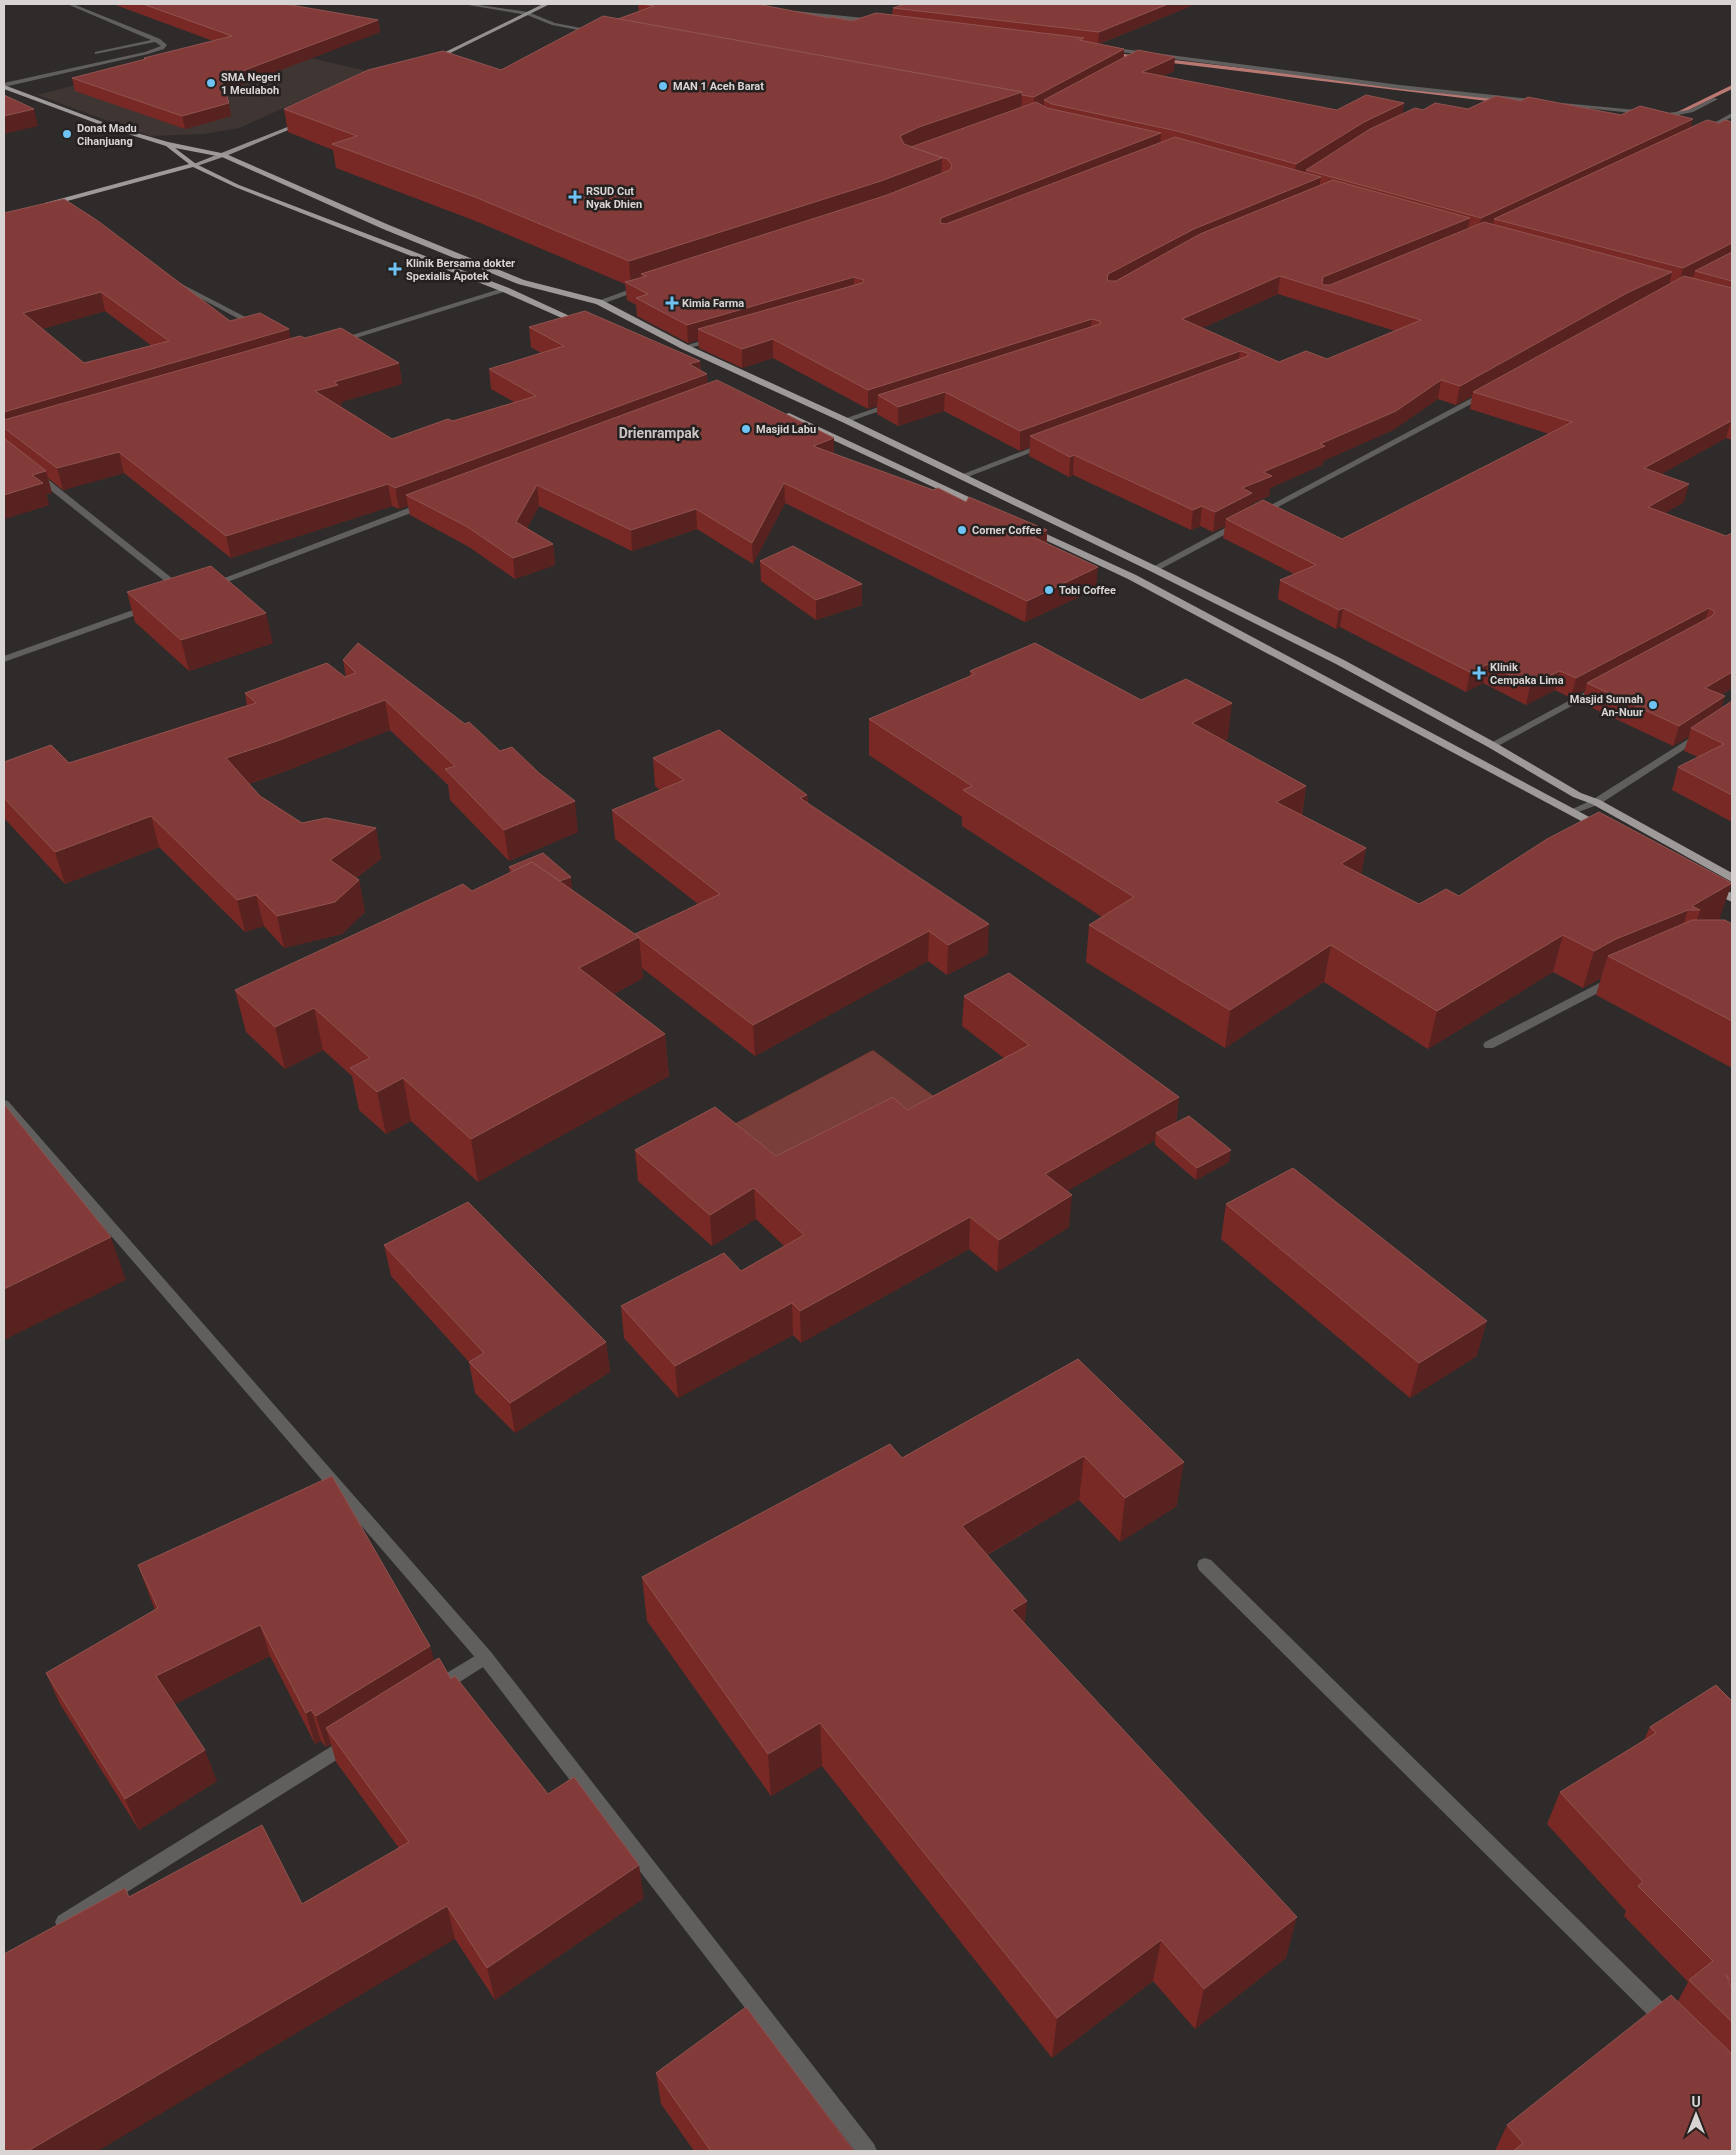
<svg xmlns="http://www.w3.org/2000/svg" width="1736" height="2155" viewBox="0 0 1736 2155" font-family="Roboto,sans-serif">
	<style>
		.built { fill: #3f3533 }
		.green { fill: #793e38 }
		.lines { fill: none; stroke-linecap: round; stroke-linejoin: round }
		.stream { fill: #b97872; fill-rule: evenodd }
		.minor { fill: #615e5e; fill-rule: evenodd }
		.tertiary { fill: #615e5e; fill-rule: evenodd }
		.primary { fill: #94908f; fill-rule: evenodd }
		.trunk { fill: #9e9a99; fill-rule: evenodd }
		.wall { fill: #782925; fill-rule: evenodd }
		.shaded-wall { fill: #57221f }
		.building { fill: #823b38; stroke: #905350; fill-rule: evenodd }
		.poi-dot { fill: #6fc2f4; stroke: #252120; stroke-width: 2 }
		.labels { text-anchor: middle; stroke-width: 5; stroke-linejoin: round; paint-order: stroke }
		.far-poi-label { font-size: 11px; font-weight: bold; fill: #d7d4d3; stroke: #252120; text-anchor: start }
		.far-quarter-label { font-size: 14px; font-weight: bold; fill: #cac5c4; stroke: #252120 }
	</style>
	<rect width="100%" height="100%" fill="#2f2b2a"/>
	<path class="built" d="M241,42L367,71L239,128L203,134L150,136L37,95Z"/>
	<path class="green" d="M873,1050L935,1097L782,1183L721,1131Z"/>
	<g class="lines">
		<g class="stream">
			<path d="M1107,52L1504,99L1507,101L1504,103L1105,55Z"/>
			<path d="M1732,85V89L1670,119L1665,118Z"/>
		</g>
		<g class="minor">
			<path d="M67,4H73L148,34L160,39L167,45L164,49L148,54L4,87V83L145,52L161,46L155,42L95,54V52L151,40Z"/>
			<path d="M462,4H473L528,12L555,23L597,31L594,33L552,25L527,15Z"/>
			<path d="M795,11L874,19L877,21L874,23L793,14Z"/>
			<path d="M1108,47L1400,85L1539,100L1542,102L1539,104L1400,89L1106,50Z"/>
			<path d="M1713,98L1718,99L1693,112L1668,117L1559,105L1562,103L1668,113L1689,110Z"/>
			<path d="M1732,113V117L1706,131L1701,130Z"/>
			<path d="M170,280H174L261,325L254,327L170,282Z"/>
			<path d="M639,286L646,288L602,304L595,302Z"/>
			<path d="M503,288L510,290L340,343L333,341Z"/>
			<path d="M714,337L718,339L717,341L685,349L681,347Z"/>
			<path d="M1483,392L1490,394L1263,515L1256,513Z"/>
			<path d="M890,403L897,405L848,422L841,420Z"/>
			<path d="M1041,444L1048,446L965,478L958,476Z"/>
			<path d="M34,473H40L183,587V591H177L34,477Z"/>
			<path d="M424,502L428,505L427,507L214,587L211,588L206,585Z"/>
			<path d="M1238,521L1242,524L1241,526L1157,571L1154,572L1149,569Z"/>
			<path d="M147,605L150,606V610L4,662V656Z"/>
			<path d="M1598,685L1603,688L1601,690L1496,747H1488L1487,745Z"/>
			<path d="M1701,731L1706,734L1705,736L1600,804L1573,814L1568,811L1592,800Z"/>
			<path d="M1613,976L1617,977L1619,980L1617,983L1493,1048H1485L1483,1045L1485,1042Z"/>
			<path d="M1205,1558L1211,1560L1673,2012L1675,2019L1673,2026L1666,2028L1659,2026L1199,1570L1197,1565L1199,1560Z"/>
			<path d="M485,1650L491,1652L493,1657L491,1662L447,1690L441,1692L435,1690L433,1685L435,1680Z"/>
			<path d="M348,1736L354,1739L357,1744L354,1749L70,1928L64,1931L58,1928L55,1922L58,1916Z"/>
		</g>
		<path class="tertiary" d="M4,1100L8,1101L491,1652L874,2144L877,2151H855L479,1662L4,1112Z"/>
		<g class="primary">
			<path d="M543,4H550L434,61L429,60Z"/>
			<path d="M300,122L305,123L226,156L194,167L191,165Z"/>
		</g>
		<g class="trunk">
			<path d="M4,85L116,127L168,142L226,154L389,225L524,280L602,300L688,345L848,418L1158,567L1344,660L1496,743L1581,793L1600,800L1732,873V882L1592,804L1573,797L1488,747L1336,664L1150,571L842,422L682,349L596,304L518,284L383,229L222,157L175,148L196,164L239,185L509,288L587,324L580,326L503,292L235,187L193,167L45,207V203L189,164L166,146L112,129L4,89Z"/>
			<path d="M789,413L986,505L988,507L986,509H980L786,418V414Z"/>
			<path d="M1031,527L1136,575L1608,827L1602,831L1598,830L1128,579L1028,532L1026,530Z"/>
			<path d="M1711,883L1732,893V902L1707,890L1705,887L1707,884Z"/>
		</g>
	</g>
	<g class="wall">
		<path d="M113,4H285L378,20L380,32L225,91L231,116L185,129L75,91L72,78L213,41Z"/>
		<path d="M638,4H757L829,18L852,21L892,15L893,8L1196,4L1099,44L1124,49V58L1174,71L1163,76L1337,110L1404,103L1402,114L1423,110L1468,109L1521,101L1691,127L1719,123L1732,122V440L1726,438L1661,474L1684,502L1665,513L1726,536L1732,688L1721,695V709L1732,701V822L1672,790L1678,767L1698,757L1684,751L1689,736L1673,746L1582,703L1585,690L1571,698L1555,690L1526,705L1483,683L1466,692L1340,627L1336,629L1278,599L1280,580L1294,574L1223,538L1225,526L1213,532L1200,526L1191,530L1073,475L1069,477L1029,456L1030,447L1020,451L944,411L898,426L877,414V406L868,409L773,358L742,368L699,348L698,340L688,343L637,316L636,305L627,300L625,284L478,222L336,168L333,150L288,132L284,109L501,70L618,19L639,11ZM1278,294L1395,331L1327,359L1279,362L1202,328ZM1472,396L1470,409L1549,434L1342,539L1250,507L1251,504L1269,496L1270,488L1322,465L1323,461L1393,430L1438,399L1456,405Z"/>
		<path d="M4,213L230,321L291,338H305L399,363L402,384L341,402L342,406H340L392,439L514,402L491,389L489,369L541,353L531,347L529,327L700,361L701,371L708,383L834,438V454L966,502L1047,530V544L1096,589L1025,622L785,503L753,564L697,529L632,551L539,506L527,528L553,544L555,565L515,579L469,547L410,515L408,506L399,509L392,506L231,558L124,473L63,490L48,478L52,493L46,494L49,505L4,519ZM105,311L152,346L84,363L42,329Z"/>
		<path d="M760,561L862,584V605L816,620L761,581Z"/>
		<path d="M127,592L273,643L189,671L135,622Z"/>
		<path d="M343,660L578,832L509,861L450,800L448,785L390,730L283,772L249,784L260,796L302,823L376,828L381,859L356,878L359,880L365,912L342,934L284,948L264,926L245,932L159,847L65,884L4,818V762L69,763L247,705L245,693L346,677Z"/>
		<path d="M970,671L1141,700L1228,739L1223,741L1306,786L1302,815L1366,848L1361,874L1419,904L1459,896L1599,812L1719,920L1732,924V1068L1596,995L1601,978L1583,988L1553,972L1428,1049L1324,982L1225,1048L1086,962L1089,925L1102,917L962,826V817L869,755V719L970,676Z"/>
		<path d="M653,758L807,795L808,803L988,954L947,975L928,961L755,1056L642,968L643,978L614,994L665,1034L669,1076L478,1182L411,1121L386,1134L359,1110L352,1076L323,1050L285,1069L246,1032L235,990L472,891L510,873L509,867L572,888L571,889L635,934L698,904L615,839L612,810L660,790L655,786Z"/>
		<path d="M964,996L1179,1097L1176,1123L1229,1162L1196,1180L1155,1145V1140L1067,1191L1069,1227L997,1272L969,1249L801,1343L793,1335L678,1398L624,1338L621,1306L741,1271L784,1246L756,1219L712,1246L638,1181L635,1150L776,1156L907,1110L1004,1058L962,1026Z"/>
		<path d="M1226,1204L1477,1356L1410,1398L1221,1239Z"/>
		<path d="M384,1245L606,1342L610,1372L515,1433L475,1393L469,1362L391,1276Z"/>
		<path d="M1078,1359L1177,1506L1120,1542L1079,1500L987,1555L1025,1624L1286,1958L1195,2029L1153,1981L1052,2058L822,1766L771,1796L647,1621L642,1577L902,1458Z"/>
		<path d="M138,1565L430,1646L434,1661L451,1679L548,1794L644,1898L495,2000L455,1939L129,1897L302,1904L399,1848L336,1762L331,1744L326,1747L321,1741L315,1744L270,1656L174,1704L217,1781L139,1830L60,1704L46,1673L155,1610L150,1597Z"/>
		<path d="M1732,1701V2151H1495L1507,2125L1678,2001L1688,1982L1624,1916L1626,1911L1547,1824L1560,1792L1644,1740L1650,1727Z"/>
		<path d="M656,2073L854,2151H694L661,2104Z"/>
	</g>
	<g class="shaded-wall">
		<path d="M1168,4H1196L1098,44L1099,32Z"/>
		<path d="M378,20L380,32L223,92L221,79Z"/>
		<path d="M1124,49L1123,61L1044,100V105L1034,110V97Z"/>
		<path d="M1175,57L1174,71L1141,86L1142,72Z"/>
		<path d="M1022,92L1021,115L900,160V136L919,127Z"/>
		<path d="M229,103L231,116L185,129L182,116Z"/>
		<path d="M1404,103L1402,118L1306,170V171L1294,179L1296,164L1364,122Z"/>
		<path d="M34,109L38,126L4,134V116Z"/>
		<path d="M1693,119L1690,131L1494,219L1493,224L1479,231L1481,218Z"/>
		<path d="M1161,133L1160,149L940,235L941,218Z"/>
		<path d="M942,158L941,182L641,274L642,283L631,285L629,261Z"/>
		<path d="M1321,177L1318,193L1107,291L1108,274L1194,229Z"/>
		<path d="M1470,218L1467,235L1321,289L1323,277Z"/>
		<path d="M1732,243V257L1695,271L1694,276L1679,284L1683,268Z"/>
		<path d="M1672,272L1668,290L1473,392L1472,396L1456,405L1460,386L1627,293Z"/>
		<path d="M1280,276L1278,294L1181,337L1182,319Z"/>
		<path d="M854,277V295L698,329V340L688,343L687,325Z"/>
		<path d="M101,292L105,311L28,333L23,313Z"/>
		<path d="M1092,319L1090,337L878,395L877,406L868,409V390Z"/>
		<path d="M289,329L293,349L4,428V412Z"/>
		<path d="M773,339V358L742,368V349Z"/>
		<path d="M1240,351L1237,369L1030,436V447L1020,451V431Z"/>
		<path d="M700,361L701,376L707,374L708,394L406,495L408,506L399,509L395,488L689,364Z"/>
		<path d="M399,363L402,384L341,402L342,406L319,412L315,391L334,382Z"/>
		<path d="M1441,380L1438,399L1393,430L1323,461L1322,465L1270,488L1269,496L1251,504L1249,513L1226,519L1225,526L1213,532L1215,512L1242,488L1263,472L1320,444Z"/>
		<path d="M945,392L944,411L898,426V407Z"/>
		<path d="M1731,421L1726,438L1639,486L1644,468Z"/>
		<path d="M834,438V458L813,446Z"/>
		<path d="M119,452L124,473L63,490L57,468Z"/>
		<path d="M1074,455L1073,475L1069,477L1070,457Z"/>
		<path d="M46,471L52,493L46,494L49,505L4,519V495L32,475Z"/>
		<path d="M784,483L785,503L753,564L752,543Z"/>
		<path d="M388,484L392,506L231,558L226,536Z"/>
		<path d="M1689,484L1684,502L1643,525L1648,507Z"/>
		<path d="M537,485L539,506L519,543L516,522Z"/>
		<path d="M1202,506L1200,526L1191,530L1193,510Z"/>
		<path d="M696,509L697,529L632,551L631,530Z"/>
		<path d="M1047,530L1046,551L1033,537Z"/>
		<path d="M553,544L555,565L515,579L513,558Z"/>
		<path d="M1098,567L1096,589L1025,622L1027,601Z"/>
		<path d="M862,584V605L816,620V600Z"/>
		<path d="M1343,608L1340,627L1336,629L1339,610Z"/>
		<path d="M1709,608L1703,627L1587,683L1585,690L1571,698L1576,678Z"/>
		<path d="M266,613L273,643L189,671L181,640Z"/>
		<path d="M1488,664L1483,683L1466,692L1470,672Z"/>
		<path d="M1560,671L1555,690L1526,705L1530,685Z"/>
		<path d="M1732,672V688L1699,707L1705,688Z"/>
		<path d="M1725,696L1719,716L1691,728L1689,736L1673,746L1679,726Z"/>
		<path d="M385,700L390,730L283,772L233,789L226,758Z"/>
		<path d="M1232,703L1228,739L1187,759L1192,723Z"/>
		<path d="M1306,786L1300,822L1276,802Z"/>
		<path d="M807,795L808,824L800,798Z"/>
		<path d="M575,801L578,832L509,861L504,830Z"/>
		<path d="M151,816L159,847L65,884L55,852Z"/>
		<path d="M376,828L381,859L336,892L330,860Z"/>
		<path d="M1366,848L1359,885L1341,864Z"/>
		<path d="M571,877L572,888L537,903L536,892Z"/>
		<path d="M359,880L365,912L342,934L284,948L277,916Z"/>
		<path d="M1732,883L1719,920L1692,937L1700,910L1692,906Z"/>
		<path d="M256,895L264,926L245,932L237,900Z"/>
		<path d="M1688,910L1676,947L1611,957L1616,939Z"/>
		<path d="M989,924L988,954L947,975L948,945Z"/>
		<path d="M929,931L928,961L755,1056L753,1025Z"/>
		<path d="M1563,935L1553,972L1428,1049L1437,1011Z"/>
		<path d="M639,937L643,978L584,1010L579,968Z"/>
		<path d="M1616,939L1611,957L1608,956L1601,978L1583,988L1594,951Z"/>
		<path d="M1331,945L1324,982L1225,1048L1230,1010Z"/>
		<path d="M314,1008L323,1050L285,1069L275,1027Z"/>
		<path d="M665,1034L669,1076L478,1182L471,1139Z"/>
		<path d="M403,1078L411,1121L386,1134L377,1092Z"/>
		<path d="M1179,1097L1175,1128L1156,1133L1155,1140L1042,1206L1045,1174Z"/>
		<path d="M1231,1150L1229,1162L1196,1180L1197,1168Z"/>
		<path d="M754,1188L756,1219L712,1246L710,1215Z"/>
		<path d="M1072,1195L1069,1227L997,1272L999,1240Z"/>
		<path d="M970,1217L969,1249L801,1343L800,1311Z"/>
		<path d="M111,1237L126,1280L4,1340V1289Z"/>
		<path d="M792,1303L793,1335L678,1398L675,1366Z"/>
		<path d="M1487,1321L1477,1356L1410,1398L1419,1363Z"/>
		<path d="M606,1342L610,1372L515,1433L510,1403Z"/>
		<path d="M1084,1456L1079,1500L960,1570L962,1526Z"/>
		<path d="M1184,1462L1177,1506L1120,1542L1125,1498Z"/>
		<path d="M1027,1601L1023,1645L1012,1610Z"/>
		<path d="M260,1625L270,1656L168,1708L156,1676Z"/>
		<path d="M430,1646L438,1677L326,1728L331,1744L326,1747L316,1716Z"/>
		<path d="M311,1710L321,1741L315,1744L306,1713Z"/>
		<path d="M820,1723L822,1766L771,1796L768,1754Z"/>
		<path d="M205,1750L217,1781L139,1830L125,1799Z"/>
		<path d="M639,1865L644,1898L495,2000L487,1968Z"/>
		<path d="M447,1906L455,1939L98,2151H28Z"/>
		<path d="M1297,1917L1286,1958L1195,2029L1204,1989Z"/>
		<path d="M1161,1940L1153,1981L1052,2058L1057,2018Z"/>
	</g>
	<g class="building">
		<path d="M143,4H285L378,20L221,79L229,103L182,116L72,78L146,59L144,58L232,36Z"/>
		<path d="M641,4H757L829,18L832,17L852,21L876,13L1084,38L1079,40L1124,49L1034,97L1022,95V92L618,19L654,6Z"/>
		<path d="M905,4H1168L1099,32L893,8Z"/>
		<path d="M603,16L1022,92L919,127L900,136L904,144L942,158L881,181L629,261L475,197L332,144L357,136L284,109L368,70L443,51L501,70Z"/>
		<path d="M1138,50L1175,57L1142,72L1337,110L1366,95L1404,103L1364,122L1296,164L1177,131L1052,104L1044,100Z"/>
		<path d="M4,95L34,109L4,116Z"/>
		<path d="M1496,96L1521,101L1528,97L1621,115L1640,106L1693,119L1481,218L1306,170L1370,129L1415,108L1423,110L1435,103L1468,109Z"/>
		<path d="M1036,102L1047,108L1161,133L941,218L940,223L946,224L1175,137L1321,177L1194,229L1108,274L1107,279L1109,281H1116L1200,234L1333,180L1470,218L1323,277L1322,283L1324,285H1330L1484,222L1672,272L1627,293L1460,386L1441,380L1396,411L1320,444L1325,446L1263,472L1272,476L1242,488L1252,493L1215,512L1202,506L1193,510L1074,455L1070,457L1030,436L1248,356V353L1240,351L1020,431L945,392L898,407L878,395L1100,324V321L1092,319L868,390L773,339L742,349L698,329L862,283L864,280L854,277L687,325L636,298L648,294L625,282L647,276L641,274L887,195L950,170L952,165L947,159L911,147ZM1280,276L1421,320L1327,359L1306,351L1279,362L1182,319Z"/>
		<path d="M1707,120L1719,123L1725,120L1732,122V243L1683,268L1494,219Z"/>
		<path d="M64,199L98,221L230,321L260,313L289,329L4,412V213ZM101,292L169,341L84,363L23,313Z"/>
		<path d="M1732,252V281L1695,271Z"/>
		<path d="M1684,276L1732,288V421H1731L1644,468L1689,484L1648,507L1726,536L1732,533V672L1705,688L1725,696L1679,726L1587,683L1712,616L1715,612L1709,608L1576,678L1560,671L1530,685L1488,664L1470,672L1343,608L1339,610L1280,580L1316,565L1226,519L1263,500L1342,539L1572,422L1473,392Z"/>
		<path d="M585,311L700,361L689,364L707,374L395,488L388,484L226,536L119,452L57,468L4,428V420L300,336L305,338L341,328L399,363L334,382L338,385L315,391L392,439L448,419L453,421L536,396L489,369L564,346L529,327Z"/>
		<path d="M717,380L834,438L813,446L933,490L938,488L966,502L969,497L1047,530L1033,537L1098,567L1027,601L784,483L752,543L696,509L631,530L537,485L516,522L553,544L513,558L466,526L406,495Z"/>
		<path d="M4,438L46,471L32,475L43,483L4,495Z"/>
		<path d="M793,546L862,584L816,600L760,561Z"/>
		<path d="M211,566L266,613L181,640L127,592Z"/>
		<path d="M358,643L465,724L469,722L500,751L512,747L539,773L575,801L504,830L445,769L455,766L385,700L277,741L226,758L260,796L302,823L326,818L376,828L330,860L359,880L335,902L277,916L256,895L237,900L151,816L55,852L4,798V762L51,745L69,763L256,703L245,693L327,663L345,677L356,673L343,660Z"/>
		<path d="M1035,643L1141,700L1186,679L1232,703L1192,723L1306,786L1276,802L1366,848L1341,864L1419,904L1446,889L1459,896L1547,839L1599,812L1732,883L1692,906L1700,910H1688L1616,939L1594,951L1563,935L1437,1011L1331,945L1230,1010L1089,925L1134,897L963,790L972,786L869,719L975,674L970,671Z"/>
		<path d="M1732,701V795L1678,767L1724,744L1691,728Z"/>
		<path d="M719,730L807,795L800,798L989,924L948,945L929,931L753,1025L639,938V937L635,934L720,894L612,810L684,780L653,758Z"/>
		<path d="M543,853L571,877L560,881L532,862L514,871L509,867Z"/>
		<path d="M532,862L639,937L579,968L665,1034L471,1139L403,1078L377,1092L350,1068L370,1058L314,1008L275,1027L235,990L463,884L472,891Z"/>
		<path d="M1692,920H1725L1732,924V1021L1608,956Z"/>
		<path d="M1009,973L1179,1097L1045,1174L1072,1195L999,1240L970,1217L800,1311L792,1303L675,1366L621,1306L724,1253L741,1271L804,1235L754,1188L710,1215L635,1150L715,1107L776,1156L893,1097L907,1110L1029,1045L964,996Z"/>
		<path d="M4,1104L111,1237L4,1289Z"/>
		<path d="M1189,1116L1231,1150L1197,1168L1156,1133Z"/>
		<path d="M1293,1168L1487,1321L1419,1363L1226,1204Z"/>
		<path d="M468,1202L606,1342L510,1403L469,1362L484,1353L384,1245Z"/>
		<path d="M1078,1359L1184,1462L1125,1498L1084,1456L962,1526L1027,1601L1012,1610L1297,1917L1204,1989L1161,1940L1057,2018L820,1723L768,1754L642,1577L890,1444L902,1458Z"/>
		<path d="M332,1476L430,1646L316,1716L311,1710L306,1713L260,1625L156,1676L205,1750L125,1799L46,1673L158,1608L138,1565Z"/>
		<path d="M439,1658L451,1679L455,1676L548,1794L574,1777L639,1865L487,1968L447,1906L28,2151H4V1954L125,1888L129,1897L262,1825L302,1904L409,1842L326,1728Z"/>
		<path d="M1716,1685L1732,1701V1982L1726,1975L1732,1988V2022L1689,1980L1713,1961L1638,1886L1643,1882L1560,1792L1656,1733L1650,1727Z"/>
		<path d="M1671,1995L1732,2054V2151H1513L1523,2143L1507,2125Z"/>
		<path d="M746,2007L854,2151H711L656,2073Z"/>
	</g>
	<g class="poi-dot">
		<circle cx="211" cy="83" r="5"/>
		<circle cx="663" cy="86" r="5"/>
		<circle cx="67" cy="134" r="5"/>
		<path d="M572.5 189.5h5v5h5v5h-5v5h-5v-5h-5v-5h5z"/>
		<path d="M392.5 261.5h5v5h5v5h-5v5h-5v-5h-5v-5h5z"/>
		<path d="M669.5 295.5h5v5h5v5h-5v5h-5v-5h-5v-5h5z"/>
		<circle cx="746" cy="429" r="5"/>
		<circle cx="962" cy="530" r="5"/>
		<circle cx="1049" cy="590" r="5"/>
		<path d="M1476.5 665.5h5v5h5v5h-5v5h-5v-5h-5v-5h5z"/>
		<circle cx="1653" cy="705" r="5"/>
	</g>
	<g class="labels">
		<g class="far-poi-label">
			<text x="221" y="81">SMA Negeri<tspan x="221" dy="13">1 Meulaboh</tspan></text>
			<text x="673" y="90">MAN 1 Aceh Barat</text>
			<text x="77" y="132">Donat Madu<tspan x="77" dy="13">Cihanjuang</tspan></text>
			<text x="586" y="195">RSUD Cut<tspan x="586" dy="13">Nyak Dhien</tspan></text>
			<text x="406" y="267">Klinik Bersama dokter<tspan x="406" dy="13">Spexialis Apotek</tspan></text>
			<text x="682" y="307">Kimia Farma</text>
			<text x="756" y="433">Masjid Labu</text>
			<text x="972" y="534">Corner Coffee</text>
			<text x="1059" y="594">Tobi Coffee</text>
			<text x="1490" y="671">Klinik<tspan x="1490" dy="13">Cempaka Lima</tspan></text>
			<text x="1643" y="703" text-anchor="end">Masjid Sunnah<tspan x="1643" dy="13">An-Nuur</tspan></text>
		</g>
		<g class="far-quarter-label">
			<text x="659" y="438">Drienrampak</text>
		</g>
	</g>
	<rect width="1736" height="2155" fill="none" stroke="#d7d4d3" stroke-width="10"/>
	<g transform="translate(1696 2115)" stroke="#252120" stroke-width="4" paint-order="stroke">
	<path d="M0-4L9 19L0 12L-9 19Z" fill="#d7d4d3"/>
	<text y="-8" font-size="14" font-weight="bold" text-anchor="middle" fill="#d7d4d3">U</text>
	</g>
</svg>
